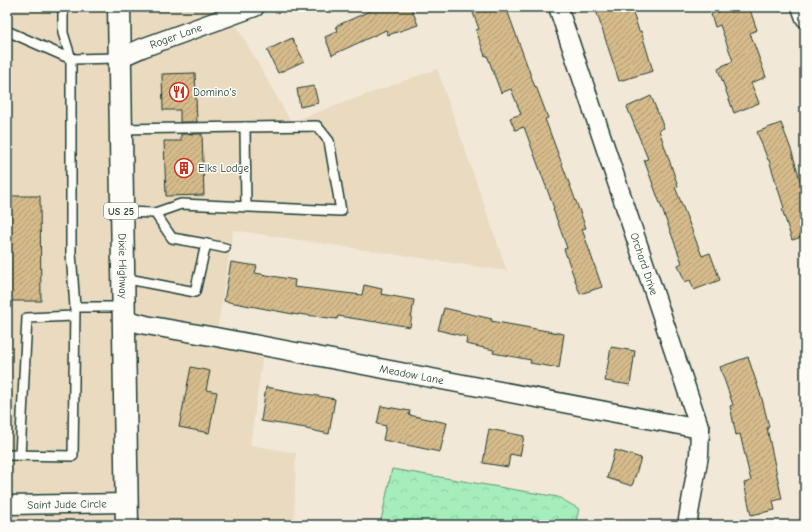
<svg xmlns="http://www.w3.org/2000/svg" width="812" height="532" viewBox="0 0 812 532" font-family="'Comic Neue',sans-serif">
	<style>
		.built { fill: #e9dac0 }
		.forest { fill: url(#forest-crowns); stroke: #629678 }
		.building { fill: url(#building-hatch); stroke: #1f3d34 }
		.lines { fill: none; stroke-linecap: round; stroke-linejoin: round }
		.lane-casing { stroke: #1f3d34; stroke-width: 12 }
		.street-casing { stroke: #1f3d34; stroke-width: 21 }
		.primary-casing { stroke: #1f3d34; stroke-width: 25 }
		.lane { stroke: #fdfcf7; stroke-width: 9 }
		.street { stroke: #fdfcf7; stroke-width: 18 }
		.primary { stroke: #fdfcf7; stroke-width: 22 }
		.labels { text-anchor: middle; stroke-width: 3; stroke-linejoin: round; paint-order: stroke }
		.shield { fill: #fdfcf7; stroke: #62766e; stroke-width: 1 }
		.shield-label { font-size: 10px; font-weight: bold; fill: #1f3d34 }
		.street-label { font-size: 11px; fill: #1f3d34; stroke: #fdfcf7 }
		.poi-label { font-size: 11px; fill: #1f3d34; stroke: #fdfcf7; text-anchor: start }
	</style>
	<defs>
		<pattern id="forest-crowns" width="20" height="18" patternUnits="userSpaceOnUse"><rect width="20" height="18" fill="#a5eebb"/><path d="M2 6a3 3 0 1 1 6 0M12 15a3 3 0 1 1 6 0" fill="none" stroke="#8ecda1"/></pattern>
		<pattern id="building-hatch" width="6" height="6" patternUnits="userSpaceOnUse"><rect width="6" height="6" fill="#d6bb8b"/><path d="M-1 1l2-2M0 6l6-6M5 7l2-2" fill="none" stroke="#ad9972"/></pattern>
	</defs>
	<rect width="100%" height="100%" fill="#f1e8d7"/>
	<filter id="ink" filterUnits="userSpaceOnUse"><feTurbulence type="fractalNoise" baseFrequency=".025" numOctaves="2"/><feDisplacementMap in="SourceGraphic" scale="8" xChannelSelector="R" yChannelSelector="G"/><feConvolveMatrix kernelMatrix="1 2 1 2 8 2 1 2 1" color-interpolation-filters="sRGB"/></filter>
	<g filter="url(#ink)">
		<path class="built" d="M7,7H255L231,16L291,122L437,69L507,271L233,230L216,337L264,346L250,445L296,453L294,525H7Z"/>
		<path class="forest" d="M392,469L558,497L579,509L575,525H380Z"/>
		<g class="building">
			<path d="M379,7H411L418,25L388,35L386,30L332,55L325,37L338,31L336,26Z"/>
			<path d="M471,7H506L535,87L536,86L548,118L545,119L586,228L582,229L602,287L580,294L564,249L567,248L553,209L554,208L524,127L515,130L510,118L521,114L511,89L501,93L487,55L485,56L476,30L479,29Z"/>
			<path d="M595,7H631L639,31H641L653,71L619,81Z"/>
			<path d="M732,7H749L757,30L750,33L766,77L751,83L759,103L734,113L718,69L722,67V66L733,61L720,25L715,27L711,14Z"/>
			<path d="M292,38L304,61L278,73L267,50Z"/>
			<path d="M195,73L197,122H180V110H163L162,74Z"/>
			<path d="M314,86L318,103L300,107L297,89Z"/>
			<path d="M651,96L664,128L659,130L678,186L675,187L702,256L710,253L720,280L694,290L690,280L685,282L678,265L682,263L644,160L648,159L627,107Z"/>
			<path d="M781,123L792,152L805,197V236L792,240L782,209L784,208L769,160H768L757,132Z"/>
			<path d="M181,134H202L204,195L166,196L164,141H181Z"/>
			<path d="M7,196H40L41,301H7Z"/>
			<path d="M231,262L257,266L255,273L295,280L294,287L362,295L364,285L382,289L381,294L414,300L410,327L376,321V322L338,316L337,319L298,314V315L224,301Z"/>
			<path d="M444,308L492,319L491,321L564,334L559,368L530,363L531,360L493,353L494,350L466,344L467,337L438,330Z"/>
			<path d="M611,347L635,351L630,385L605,381Z"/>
			<path d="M748,357L762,399L769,427L767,428L782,499L773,501L775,510L751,515L744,483L751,481L740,434L736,435L730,406L733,405L720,367Z"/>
			<path d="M191,367L210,371L206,390L217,392L209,433L179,427Z"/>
			<path d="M266,387L335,399L329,434L306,429V428L261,421Z"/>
			<path d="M381,406L410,411L409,415L447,423L440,452L383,440L386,426L377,424Z"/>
			<path d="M489,429L524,436L520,456L510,454L508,467L483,463Z"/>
			<path d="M615,450L641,458L632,486L607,478Z"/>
		</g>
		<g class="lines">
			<defs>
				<g id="lane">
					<path d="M63,7V33L71,59V253L75,307H123"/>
					<path d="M7,31L71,59L119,58"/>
					<path d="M245,127L246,207"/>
					<path d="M120,129L317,126L329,141L341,211L181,204L155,213"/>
					<path d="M122,212L155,213L172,238L206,244"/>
					<path d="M123,278L195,292L206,244L225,248"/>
					<path d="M7,455L73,456L75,307"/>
					<path d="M20,455L27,318L74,316"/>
				</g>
				<g id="street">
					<path id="s1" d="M558,7L700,429L699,455L687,525"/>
					<path d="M801,7L805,18"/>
					<path id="s2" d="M119,58L142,48L255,7"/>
					<path id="s3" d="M123,319L146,325L216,337L700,429"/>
					<path id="s4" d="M7,505L126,503"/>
				</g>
				<g id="primary">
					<path id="s5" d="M119,7L127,525"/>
				</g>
			</defs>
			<use href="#lane" class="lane-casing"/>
			<use href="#street" class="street-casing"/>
			<use href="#primary" class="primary-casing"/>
			<use href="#lane" class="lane"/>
			<use href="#street" class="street"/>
			<use href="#primary" class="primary"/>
		</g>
	</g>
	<defs>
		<symbol id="restaurant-ring" viewBox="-11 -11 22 22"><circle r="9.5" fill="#fdfcf7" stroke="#c8321e" stroke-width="1.5"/><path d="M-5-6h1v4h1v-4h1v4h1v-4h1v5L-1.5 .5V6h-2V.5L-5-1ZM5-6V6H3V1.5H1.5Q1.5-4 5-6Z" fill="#c8321e"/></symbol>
		<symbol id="building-ring" viewBox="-11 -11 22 22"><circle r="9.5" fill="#fdfcf7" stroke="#c8321e" stroke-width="1.5"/><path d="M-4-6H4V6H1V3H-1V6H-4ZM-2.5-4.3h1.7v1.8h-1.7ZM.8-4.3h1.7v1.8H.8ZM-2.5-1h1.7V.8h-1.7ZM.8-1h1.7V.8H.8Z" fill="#c8321e"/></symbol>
	</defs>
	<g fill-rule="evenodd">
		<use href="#restaurant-ring" x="168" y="81" width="22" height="22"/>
		<use href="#building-ring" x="173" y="157" width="22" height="22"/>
	</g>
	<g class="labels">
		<rect class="shield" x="104" y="203" width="34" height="16" rx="3"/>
		<g class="shield-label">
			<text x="121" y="215">US 25</text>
		</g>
		<g class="street-label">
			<text dy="4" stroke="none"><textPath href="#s2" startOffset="61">Roger Lane</textPath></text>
			<text dy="4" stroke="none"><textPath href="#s1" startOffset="271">Orchard Drive</textPath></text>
			<text dy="4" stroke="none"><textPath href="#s5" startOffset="259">Dixie Highway</textPath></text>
			<text dy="4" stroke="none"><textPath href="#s3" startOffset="294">Meadow Lane</textPath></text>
			<text dy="4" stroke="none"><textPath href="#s4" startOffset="60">Saint Jude Circle</textPath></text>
		</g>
		<g class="poi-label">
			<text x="193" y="96">Domino's</text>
			<text x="198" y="172">Elks Lodge</text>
		</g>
	</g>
	<rect width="812" height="532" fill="none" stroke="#fdfcf7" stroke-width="24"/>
	<rect x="12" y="12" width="788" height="508" fill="none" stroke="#1f3d34" stroke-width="1.5" filter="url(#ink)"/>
</svg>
